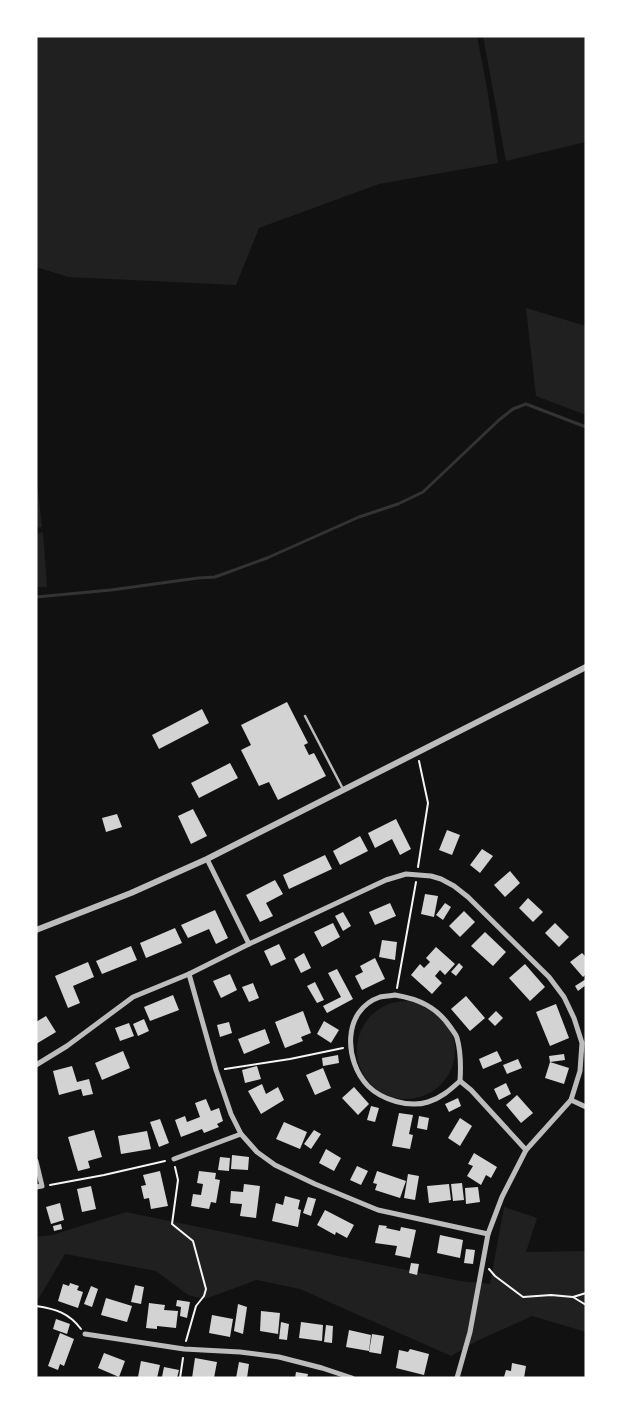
<svg xmlns="http://www.w3.org/2000/svg" width="622" height="1414" viewBox="0 0 622 1414" font-family="Karla,sans-serif">
	<style>
		.green { fill: #202020 }
		.lines { fill: none; stroke-linecap: round; stroke-linejoin: round }
		.stream { stroke: #333; stroke-width: 3 }
		.building { fill: #d3d3d3 }
		.path { stroke: #f5f5f5; stroke-width: 2 }
		.service { stroke: #bcbcbc; stroke-width: 2.5 }
		.minor { stroke: #bcbcbc; stroke-width: 5 }
		.tertiary { stroke: #bcbcbc; stroke-width: 6 }
	</style>
	<rect width="100%" height="100%" fill="#111"/>
	<g class="green">
		<path d="M36,36H477L487,88L498,163L379,184L259,228L236,285L68,277L36,267Z"/>
		<path d="M483,36H586V142L506,161Z"/>
		<path d="M526,308L586,326V415L536,396Z"/>
		<path d="M36,473L42,527L36,528Z"/>
		<path d="M43,532L47,587H36V534Z"/>
		<circle cx="406" cy="1050" r="49"/>
		<path d="M504,1207L537,1218L526,1252L586,1251V1332L532,1316L477,1341L451,1356L300,1289L257,1280L205,1299L188,1295L156,1271L65,1254L36,1303V1237L52,1235L126,1212L460,1281L490,1284Z"/>
	</g>
	<g class="lines">
		<path class="stream" d="M36,597L111,590L198,578L215,577L267,558L359,517L398,504L423,492L499,420L513,409L526,404L586,427"/>
	</g>
	<g class="building">
		<path d="M287,702L308,743L304,745L309,755L314,753L326,776L278,800L269,782L259,786L241,750L251,745L241,725Z"/>
		<path d="M202,709L209,723L159,749L152,735Z"/>
		<path d="M230,763L238,778L199,798L191,783Z"/>
		<path d="M193,809L207,836L191,844L178,816Z"/>
		<path d="M117,814L122,827L106,832L102,818Z"/>
		<path d="M396,819L411,849L400,855L392,839L375,848L368,833Z"/>
		<path d="M447,830L460,835L452,855L439,850Z"/>
		<path d="M360,836L368,851L340,865L333,851Z"/>
		<path d="M482,849L493,856L480,873L470,865Z"/>
		<path d="M325,855L332,869L289,889L283,875Z"/>
		<path d="M510,871L520,883L505,897L494,885Z"/>
		<path d="M275,880L283,894L266,903L273,916L260,922L246,895Z"/>
		<path d="M425,894L438,896L434,917L421,914Z"/>
		<path d="M528,898L543,912L533,922L519,908Z"/>
		<path d="M390,903L396,916L375,925L369,912Z"/>
		<path d="M445,903L451,907L443,920L436,915Z"/>
		<path d="M215,910L228,938L216,944L209,929L188,938L181,925Z"/>
		<path d="M464,911L475,922L460,937L449,926Z"/>
		<path d="M343,912L351,926L343,931L335,916Z"/>
		<path d="M333,923L340,937L322,947L314,932Z"/>
		<path d="M555,923L569,937L559,947L545,933Z"/>
		<path d="M175,928L182,943L146,958L140,943Z"/>
		<path d="M485,932L506,952L493,966L471,946Z"/>
		<path d="M382,940L397,942L395,960L379,957Z"/>
		<path d="M279,944L286,959L271,966L264,951Z"/>
		<path d="M131,946L137,960L102,974L96,961Z"/>
		<path d="M436,947L455,964L445,975L440,970L435,976L442,983L432,994L411,975L420,964L424,968L430,962L426,958Z"/>
		<path d="M304,953L311,968L301,973L294,959Z"/>
		<path d="M582,953L586,957V974L583,977L570,962Z"/>
		<path d="M375,958L385,979L362,990L355,976L363,972L360,966Z"/>
		<path d="M88,962L94,977L73,986L80,1003L68,1008L55,976Z"/>
		<path d="M459,963L463,967L456,976L451,972Z"/>
		<path d="M525,964L545,987L530,1001L509,978Z"/>
		<path d="M337,969L353,999L327,1013L323,1006L341,997L328,973Z"/>
		<path d="M230,974L237,990L221,998L213,981Z"/>
		<path d="M586,979V985L578,991L575,986Z"/>
		<path d="M315,982L324,1000L317,1003L307,986Z"/>
		<path d="M253,983L259,998L249,1002L242,987Z"/>
		<path d="M173,995L179,1010L150,1021L144,1007Z"/>
		<path d="M466,996L485,1018L470,1031L451,1009Z"/>
		<path d="M556,1004L569,1038L550,1046L536,1012Z"/>
		<path d="M303,1011L311,1033L301,1037L303,1041L285,1048L275,1022Z"/>
		<path d="M496,1011L503,1018L495,1026L488,1019Z"/>
		<path d="M46,1016L56,1032L36,1044V1022Z"/>
		<path d="M144,1019L149,1031L138,1036L133,1024Z"/>
		<path d="M324,1021L339,1030L331,1043L317,1034Z"/>
		<path d="M229,1022L232,1033L220,1037L217,1025Z"/>
		<path d="M129,1023L134,1036L120,1041L115,1028Z"/>
		<path d="M265,1029L270,1043L244,1054L238,1039Z"/>
		<path d="M123,1051L130,1068L102,1080L95,1063Z"/>
		<path d="M497,1051L502,1061L483,1069L479,1059Z"/>
		<path d="M564,1054L565,1060L550,1062L549,1056Z"/>
		<path d="M338,1055L339,1063L323,1066L322,1058Z"/>
		<path d="M518,1059L522,1068L507,1074L503,1065Z"/>
		<path d="M550,1062L569,1068L564,1084L545,1078Z"/>
		<path d="M72,1066L77,1082L89,1079L93,1094L83,1096L81,1089L59,1095L53,1071Z"/>
		<path d="M257,1066L261,1079L245,1083L242,1070Z"/>
		<path d="M323,1068L331,1088L315,1095L306,1075Z"/>
		<path d="M506,1083L511,1094L499,1100L494,1089Z"/>
		<path d="M262,1084L266,1094L278,1087L284,1100L261,1114L248,1091Z"/>
		<path d="M354,1087L369,1104L358,1115L342,1098Z"/>
		<path d="M517,1095L533,1113L521,1123L506,1105Z"/>
		<path d="M458,1098L461,1106L449,1112L445,1104Z"/>
		<path d="M206,1099L211,1111L219,1108L223,1121L217,1124L219,1127L204,1133L202,1129L181,1137L175,1120L185,1116L187,1122L200,1117L195,1103Z"/>
		<path d="M371,1106L379,1108L375,1122L367,1120Z"/>
		<path d="M399,1113L413,1115L409,1134L413,1135L410,1149L392,1146Z"/>
		<path d="M419,1116L429,1118L427,1130L417,1128Z"/>
		<path d="M460,1118L472,1126L460,1146L448,1138Z"/>
		<path d="M160,1119L169,1143L159,1147L150,1122Z"/>
		<path d="M284,1122L307,1132L300,1149L276,1139Z"/>
		<path d="M94,1130L102,1157L88,1161L90,1168L78,1171L68,1137Z"/>
		<path d="M314,1130L321,1134L311,1149L304,1144Z"/>
		<path d="M147,1131L151,1149L121,1154L118,1136Z"/>
		<path d="M326,1149L341,1158L334,1171L319,1163Z"/>
		<path d="M474,1153L497,1167L491,1178L486,1175L481,1185L467,1176L473,1166L468,1164Z"/>
		<path d="M232,1155L249,1157L248,1170L231,1169Z"/>
		<path d="M220,1157L230,1158L229,1171L218,1170Z"/>
		<path d="M357,1166L368,1171L361,1185L350,1180Z"/>
		<path d="M160,1171L168,1206L151,1209L149,1198L144,1199L141,1186L146,1185L143,1175Z"/>
		<path d="M199,1171L216,1173L215,1179L220,1180L216,1203L211,1202L209,1209L191,1206L193,1194L201,1195L203,1184L197,1183Z"/>
		<path d="M377,1171L406,1181L400,1198L375,1190L377,1184L373,1183Z"/>
		<path d="M408,1174L419,1176L415,1200L404,1198Z"/>
		<path d="M462,1183L464,1200L453,1201L451,1184Z"/>
		<path d="M244,1184L260,1186L256,1218L240,1216L242,1204L230,1203L231,1191L243,1192Z"/>
		<path d="M449,1184L451,1200L429,1203L427,1186Z"/>
		<path d="M91,1186L96,1209L82,1212L77,1189Z"/>
		<path d="M478,1187L480,1202L466,1204L465,1188Z"/>
		<path d="M285,1196L300,1200L298,1209L301,1210L298,1227L272,1221L276,1203L283,1205Z"/>
		<path d="M308,1197L316,1199L311,1216L303,1213Z"/>
		<path d="M60,1203L64,1220L51,1224L46,1207Z"/>
		<path d="M325,1210L354,1225L347,1238L336,1232L335,1235L317,1225Z"/>
		<path d="M61,1224L62,1229L54,1231L53,1226Z"/>
		<path d="M379,1225L387,1226L386,1228L400,1231L401,1227L416,1230L410,1258L395,1255L397,1246L375,1243Z"/>
		<path d="M440,1235L463,1240L460,1258L437,1253Z"/>
		<path d="M466,1249L475,1250L473,1264L464,1263Z"/>
		<path d="M411,1263L419,1264L417,1275L409,1273Z"/>
		<path d="M70,1283L79,1286L77,1290L83,1292L78,1308L58,1301L63,1284L69,1286Z"/>
		<path d="M135,1285L144,1287L141,1304L131,1302Z"/>
		<path d="M91,1286L98,1289L92,1307L84,1304Z"/>
		<path d="M106,1298L132,1306L127,1322L101,1315Z"/>
		<path d="M177,1300L190,1302L187,1318L180,1316L181,1307L176,1306Z"/>
		<path d="M149,1303L165,1305L164,1310L178,1311L176,1328L157,1326V1329L146,1328Z"/>
		<path d="M238,1304L247,1307L243,1334L234,1331Z"/>
		<path d="M261,1311L280,1313L278,1334L260,1331Z"/>
		<path d="M212,1315L233,1319L230,1337L209,1333Z"/>
		<path d="M56,1319L70,1324L67,1334L53,1329Z"/>
		<path d="M281,1322L289,1324L287,1340L279,1339Z"/>
		<path d="M301,1322L323,1325L322,1341L299,1338Z"/>
		<path d="M326,1325L333,1326L332,1343L324,1342Z"/>
		<path d="M349,1330L371,1335L369,1351L346,1347Z"/>
		<path d="M60,1333L74,1339L64,1366L60,1364L58,1370L48,1366Z"/>
		<path d="M372,1334L384,1336L381,1354L369,1352Z"/>
		<path d="M410,1349L429,1354L424,1375L396,1368L399,1350L408,1352Z"/>
		<path d="M104,1353L125,1361L119,1377L98,1368Z"/>
		<path d="M195,1358L217,1362L214,1378H192Z"/>
		<path d="M141,1361L160,1365L157,1378L138,1377Z"/>
		<path d="M239,1362L249,1364L247,1378H236Z"/>
		<path d="M512,1363L526,1366L524,1378L504,1377L506,1370L511,1371Z"/>
		<path d="M164,1367L179,1370L177,1378L162,1377Z"/>
		<path d="M296,1372L308,1374L307,1378H295Z"/>
	</g>
	<g class="lines">
		<g class="path">
			<path d="M418,867L428,803L419,761"/>
			<path d="M397,988L416,882"/>
			<path d="M225,1069L290,1059L343,1048"/>
			<path d="M175,1167L178,1180L172,1224L193,1241L206,1289L204,1296L196,1306L186,1341"/>
			<path d="M50,1185L104,1175L165,1161"/>
			<path d="M489,1269L495,1276L523,1297L551,1295L573,1297L586,1293"/>
			<path d="M573,1297L586,1305"/>
			<path d="M36,1306C56,1309 69,1313 81,1329"/>
			<path d="M180,1378L183,1358"/>
		</g>
		<path class="service" d="M305,716L343,789"/>
		<g class="minor">
			<path d="M207,859L249,944L386,880L406,874L431,876L441,879L454,886L468,897L549,977L564,997L574,1018L582,1043L580,1071L571,1100L526,1150L502,1197L488,1234L470,1332L457,1378"/>
			<path d="M189,974L216,1070L231,1114L241,1134L257,1152L275,1165L315,1184L378,1210L488,1234"/>
			<path d="M395,995C419,999 437,1007 451,1028C453,1031 456,1034 457,1038C461,1052 461,1066 460,1081C450,1090 441,1098 428,1102C409,1108 382,1100 368,1086C344,1061 342,1010 380,997C385,996 391,996 395,995Z"/>
			<path d="M36,1065L67,1046L133,997L189,974L249,944"/>
			<path d="M460,1081L471,1090L526,1150"/>
			<path d="M571,1100L586,1107"/>
			<path d="M174,1159L241,1134"/>
			<path d="M36,1161L42,1186L36,1187"/>
			<path d="M85,1334L184,1349L240,1352L279,1357L322,1368L352,1378"/>
		</g>
		<path class="tertiary" d="M36,930L131,893L207,859L586,667"/>
	</g>
	<rect width="622" height="1414" fill="none" stroke="#ffffff" stroke-width="75"/>
</svg>
